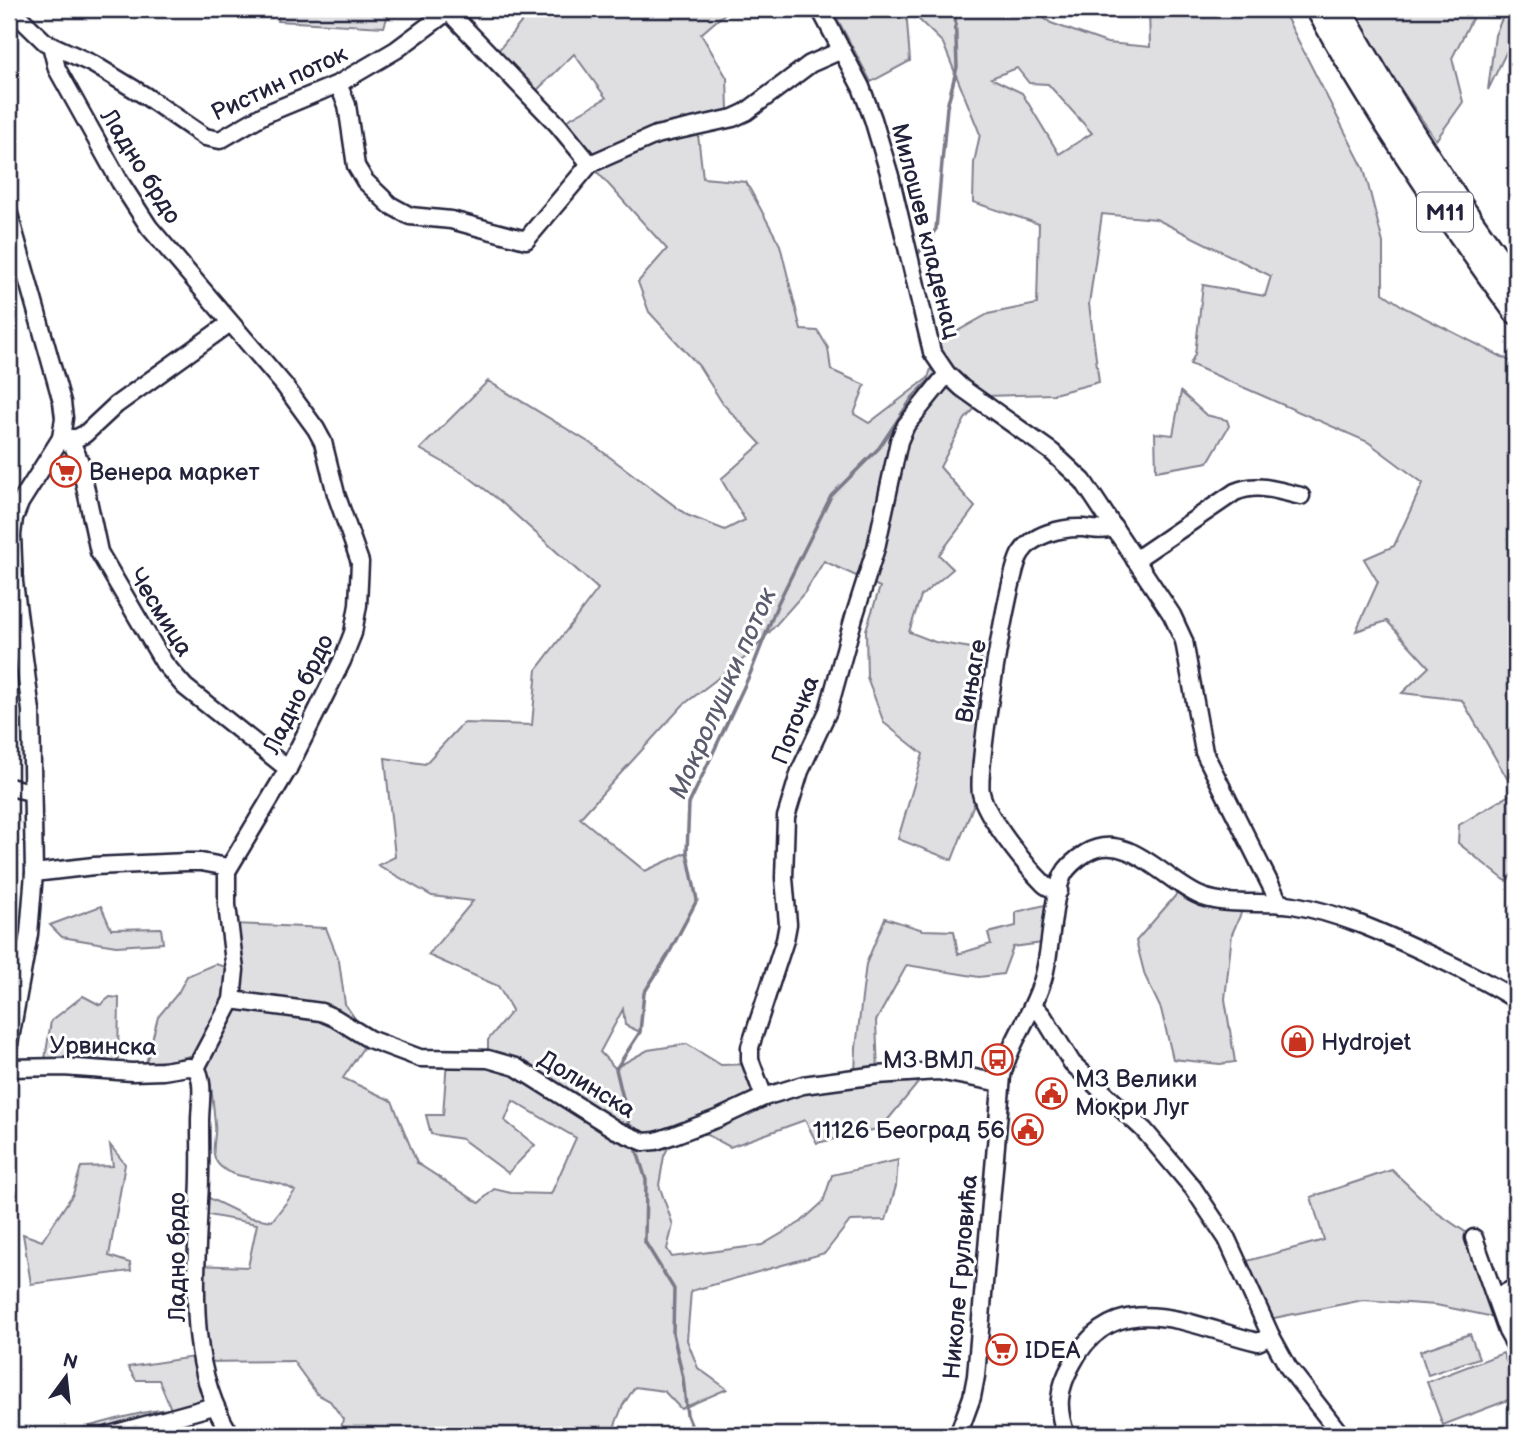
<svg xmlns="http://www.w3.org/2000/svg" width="1525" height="1444" viewBox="0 0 1525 1444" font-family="'Balsamiq Sans',sans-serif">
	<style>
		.green { fill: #dfdfe2; stroke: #80808e; stroke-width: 2; fill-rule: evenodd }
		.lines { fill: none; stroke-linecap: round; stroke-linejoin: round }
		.stream { stroke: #7a7a88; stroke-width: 3.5 }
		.minor-casing { stroke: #22223b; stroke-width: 21 }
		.highway-casing { stroke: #22223b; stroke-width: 28 }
		.minor { stroke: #fff; stroke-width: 16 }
		.highway { stroke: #fff; stroke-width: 23 }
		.labels { text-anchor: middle; stroke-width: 6; stroke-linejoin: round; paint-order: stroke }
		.shield { fill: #fff; stroke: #646476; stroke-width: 2 }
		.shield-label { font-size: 23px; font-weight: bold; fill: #22223b }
		.street-label { font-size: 24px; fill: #22223b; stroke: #fff }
		.poi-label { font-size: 24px; fill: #22223b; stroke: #fff; text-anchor: start }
		.water-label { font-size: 26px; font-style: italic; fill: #5c5c6f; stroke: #fff }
	</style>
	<rect width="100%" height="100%" fill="#fff"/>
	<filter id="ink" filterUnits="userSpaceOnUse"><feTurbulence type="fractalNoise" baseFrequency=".0143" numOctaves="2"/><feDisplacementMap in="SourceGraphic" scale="14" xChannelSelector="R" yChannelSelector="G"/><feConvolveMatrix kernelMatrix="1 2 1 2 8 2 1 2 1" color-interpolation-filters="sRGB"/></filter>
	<g filter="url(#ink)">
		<g class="green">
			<path d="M280,9H390L384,27L278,21Z"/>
			<path d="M532,9H730L701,34L727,78L728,110L653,132L594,159L564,122L606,98L574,54L530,97L493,57Z"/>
			<path d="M832,9H906L910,61L871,82Z"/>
			<path d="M908,9H951L952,12L958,9H1031L1051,23L1107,43L1150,47L1149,9H1282L1364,169L1383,243V293L1405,308L1516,364V789L1508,780L1462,700L1402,693L1429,667L1387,621L1356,631L1378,582L1364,559L1394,546L1423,483L1368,442L1190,364L1195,354L1203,285L1265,296L1271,276L1156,219L1102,214L1089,304L1099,382L1054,394L986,396L965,419L940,467L975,507L939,555L953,569L921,596L909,632L935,642L971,648L986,664L975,801L952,860L898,839L923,754L884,723L867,677L866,630L880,587L824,561L805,592L751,653L683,705L580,818L645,871L687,852L697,900L663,965L644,993L640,1032L625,1025L623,1009L600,1052L615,1068L648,1050L687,1044L721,1065L752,1064L764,1096L928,1071L881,1128L817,1143L805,1120L730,1147L695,1128L674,1135L664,1156L659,1185L673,1225L667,1249L672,1257L762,1245L801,1222L823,1202L832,1175L898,1160L896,1186L886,1220L850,1221L825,1253L691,1291L687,1340L698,1368L727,1389L681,1409L664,1391L635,1387L623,1405L611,1435H337L340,1433L343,1419L330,1401L317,1394L293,1361L203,1362L214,1406L100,1435H48C90,1429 129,1412 171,1409L159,1380H136L128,1367L201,1356L196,1265L248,1267L257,1224L203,1214V1195L248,1217L272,1221L295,1191C273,1176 237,1182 220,1166C208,1154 217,1138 215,1125C214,1112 212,1088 209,1077C207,1069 198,1061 193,1055L145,1067L158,1017L178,993L187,976L215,964L237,970L234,924L326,928L339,961L345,1004L369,1039L343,1078L392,1101L417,1163L479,1203L494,1189L511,1193L551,1194L576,1138L513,1101L505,1121L535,1145L508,1173L462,1139L431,1134L426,1115H443L447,1060L488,1058V1040L512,1010L498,986L428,955L473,901L432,896L378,865L395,857L385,758L425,764L463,723L532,725L537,669L598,589L499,500L466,475L420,449L488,381L595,446L687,515L725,530L745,520L721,479L761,444L723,404L699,366L649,312L638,282L667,249L590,164L697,126L703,178L746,182L780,245L801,330L818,331L828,348L831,370L865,385L854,414L869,423L928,378L940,341L988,314L1037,304L1039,224L973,202L974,163L980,134L943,43ZM1017,68L1029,83L1048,84L1092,133L1059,154L1022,93L991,78Z"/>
			<path d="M1351,9H1477L1452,58L1463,102L1436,140L1371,46Z"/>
			<path d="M1506,9H1516V32L1488,90L1495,35Z"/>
			<path d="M1181,392L1206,415L1227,420L1229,426L1208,462L1156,471L1155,433L1173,435Z"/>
			<path d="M1516,791V871L1506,881L1458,843L1459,825Z"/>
			<path d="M1183,887L1245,904L1232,934L1225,999L1235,1062L1220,1064L1173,1059L1161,1009L1145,976L1136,941Z"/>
			<path d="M1045,905L1042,943L1013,947L1003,974L979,977L907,965L876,1021L878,1073L855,1076L856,1048L866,964L885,918L923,930L954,931L958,954L991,944L988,933L1016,926V912Z"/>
			<path d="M101,906L111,929L161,928L163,943L116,946L62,937L50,925Z"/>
			<path d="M83,996L100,1005L110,997L119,998L118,1061L66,1057L45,1059L51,1021Z"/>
			<path d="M110,1145L125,1164L109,1256L130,1263L131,1271L31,1284L23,1234L42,1241L73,1194L81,1167L113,1166Z"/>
			<path d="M1392,1170L1436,1212L1474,1238L1503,1319L1436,1305L1363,1300L1264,1320L1240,1263L1324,1240L1311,1197Z"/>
			<path d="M1470,1334L1479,1358L1428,1375L1420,1351Z"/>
			<path d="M1503,1353L1516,1388V1397L1443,1425L1427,1382Z"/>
		</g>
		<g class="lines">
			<g class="stream">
				<path d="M917,255L936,229L947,107L957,67L955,9"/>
				<path d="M631,1131L616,1069L640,1032L644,993L668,955L697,900L687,852L689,804L750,674L778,603L831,496L879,448L913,397L933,377"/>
				<path d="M637,1151L646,1180L645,1242L674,1289L673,1333L683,1378L687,1415L695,1435"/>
			</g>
			<defs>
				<g id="minor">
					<path d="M11,9L45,42L93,64L144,95L205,137L220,140L265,114L338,84L396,50L451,9"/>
					<path d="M820,9L861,87L873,119L890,176L932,352L947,374L962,388L1052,452L1083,481L1172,615L1184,641L1204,752L1280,904"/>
					<path d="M448,11L558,125L590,164"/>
					<path d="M51,45L57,69L120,182L149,227L284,385L316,429L323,442L336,494L360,562L358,605L353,633L342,661L288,769L227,871V905L235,970L232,1000L196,1068C205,1081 200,1105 200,1121C200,1147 201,1174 199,1201C196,1278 186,1367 231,1435"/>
					<path d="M338,84L347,105L356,166L365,181L390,205L410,216L451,220L526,240L590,164L656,135L733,118L746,112L810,64L842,50"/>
					<path d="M9,214L62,402L64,418L61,438L20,503L14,518L12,535L14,582L31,711L34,873L29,934L9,1044"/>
					<path d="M61,438L73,446L80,462L99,552L164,663L185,687L288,769"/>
					<path d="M61,438H77L85,434L116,405L230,323"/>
					<path d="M1135,560L1235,492C1258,482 1278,491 1301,496"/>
					<path d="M9,787L31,792"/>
					<path d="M34,873L94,866L187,862H201L228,867"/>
					<path d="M1059,891C1053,889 1048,888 1044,884C1026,866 986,817 981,793C976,769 1008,572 1021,553C1033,534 1062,527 1083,528C1093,529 1104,532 1114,527"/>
					<path d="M232,1000L321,1012L335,1018L369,1039L420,1058L488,1059L516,1067L616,1130L644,1142L656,1141L674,1135L719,1118L764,1097L803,1085L877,1075L938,1071L1001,1083"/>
					<path d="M1034,1006L1043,1016L1072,1063L1144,1130L1193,1188L1227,1239L1271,1336L1288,1367L1341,1435"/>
					<path d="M9,1068L63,1067L132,1072L163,1071L188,1067L196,1068"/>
					<path d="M764,1097L750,1060V1047L785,940L788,924L784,878L786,817L800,771L828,711L854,617L876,548L899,441L906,425L947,374"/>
					<path d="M1474,1238L1507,1331L1516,1347"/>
					<path d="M1496,1298L1516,1287"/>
					<path d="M109,1435L214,1406"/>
					<path d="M958,1435L972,1397L976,1376L1002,1076C1010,1041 1033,1014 1043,979C1052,948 1051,901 1063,875C1067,867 1078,858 1086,853C1128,828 1167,884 1203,897C1233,907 1263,900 1293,905C1339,913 1381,932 1422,951C1455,966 1486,981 1516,1000"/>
					<path d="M1066,1435C1056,1408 1058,1389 1072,1364C1115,1282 1192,1327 1258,1342L1271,1336"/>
				</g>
				<g id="highway">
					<path d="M1318,9C1377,115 1445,215 1516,312"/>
					<path d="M1339,9C1392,105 1451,196 1516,284"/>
				</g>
			</defs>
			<use href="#minor" class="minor-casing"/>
			<use href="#highway" class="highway-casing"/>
			<use href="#minor" class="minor"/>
			<use href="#highway" class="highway"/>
		</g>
	</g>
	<defs>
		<symbol id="supermarket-ring" viewBox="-11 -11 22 22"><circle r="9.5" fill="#fff" stroke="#c8321e" stroke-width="1.5"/><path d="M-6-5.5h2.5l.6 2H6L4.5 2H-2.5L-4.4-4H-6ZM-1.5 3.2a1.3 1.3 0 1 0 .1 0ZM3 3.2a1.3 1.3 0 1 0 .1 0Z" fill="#c8321e"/></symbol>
		<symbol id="shop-ring" viewBox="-11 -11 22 22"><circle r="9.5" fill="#fff" stroke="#c8321e" stroke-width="1.5"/><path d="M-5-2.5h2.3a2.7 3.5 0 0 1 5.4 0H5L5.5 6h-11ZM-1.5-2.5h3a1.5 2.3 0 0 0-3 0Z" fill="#c8321e"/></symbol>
		<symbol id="bus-ring" viewBox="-11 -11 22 22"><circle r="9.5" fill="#fff" stroke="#c8321e" stroke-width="1.5"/><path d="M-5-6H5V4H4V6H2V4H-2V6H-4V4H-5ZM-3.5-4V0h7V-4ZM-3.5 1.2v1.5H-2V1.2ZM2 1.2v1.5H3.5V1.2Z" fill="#c8321e"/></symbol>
		<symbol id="civic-ring" viewBox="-11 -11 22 22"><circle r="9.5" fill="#fff" stroke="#c8321e" stroke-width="1.5"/><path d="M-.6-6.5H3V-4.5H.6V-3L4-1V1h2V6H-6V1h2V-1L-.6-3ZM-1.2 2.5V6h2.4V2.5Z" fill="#c8321e"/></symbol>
	</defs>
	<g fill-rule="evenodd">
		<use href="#supermarket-ring" x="48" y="454" width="35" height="35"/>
		<use href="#shop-ring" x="1280" y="1024" width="35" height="35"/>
		<use href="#bus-ring" x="980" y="1042" width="35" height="35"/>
		<use href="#civic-ring" x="1034" y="1076" width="35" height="35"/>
		<use href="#civic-ring" x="1010" y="1112" width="35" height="35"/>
		<use href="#supermarket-ring" x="984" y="1332" width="35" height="35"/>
	</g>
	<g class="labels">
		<rect class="shield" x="1417" y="192.5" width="56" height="39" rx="5"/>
		<g class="shield-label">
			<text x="1445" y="220">M11</text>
		</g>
		<g class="street-label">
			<text transform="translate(279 83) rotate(-25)" y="8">Ристин поток</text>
			<text transform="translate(141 166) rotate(58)" y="8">Ладно брдо</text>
			<text transform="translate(926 231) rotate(76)" y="8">Милошев кладенац</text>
			<text transform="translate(161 612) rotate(58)" y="8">Чесмица</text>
			<text transform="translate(971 681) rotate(-80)" y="8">Вињаге</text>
			<text transform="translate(298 694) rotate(-64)" y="8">Ладно брдо</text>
			<text transform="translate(795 720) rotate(-69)" y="8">Поточка</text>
			<text transform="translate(103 1046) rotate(1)" y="8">Урвинска</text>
			<text transform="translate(587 1084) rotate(31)" y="8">Долинска</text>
			<text transform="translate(177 1257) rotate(-90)" y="8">Ладно брдо</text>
			<text transform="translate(960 1277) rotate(-85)" y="8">Николе Груловића</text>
		</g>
		<g class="poi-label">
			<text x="89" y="480">Венера маркет</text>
			<text x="1321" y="1050">Hydrojet</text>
			<text x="974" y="1068" text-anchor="end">МЗ ВМЛ</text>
			<text x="1075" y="1087">МЗ Велики<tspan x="1075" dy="28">Мокри Луг</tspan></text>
			<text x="1005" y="1138" text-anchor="end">11126 Београд 56</text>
			<text x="1025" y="1358">IDEA</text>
		</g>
		<g class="water-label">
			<text transform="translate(722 693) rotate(-66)" y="9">Мокролушки поток</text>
		</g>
	</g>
	<rect width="1525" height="1444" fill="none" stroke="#fff" stroke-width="35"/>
	<rect x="18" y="18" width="1490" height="1409" fill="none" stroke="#22223b" stroke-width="2.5" filter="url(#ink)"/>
	<g transform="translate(66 1377) rotate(15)" stroke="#ffffff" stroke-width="5" paint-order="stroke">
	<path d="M0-5L12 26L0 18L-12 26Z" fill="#22223b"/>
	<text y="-10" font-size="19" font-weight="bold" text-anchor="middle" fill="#22223b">N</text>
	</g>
</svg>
